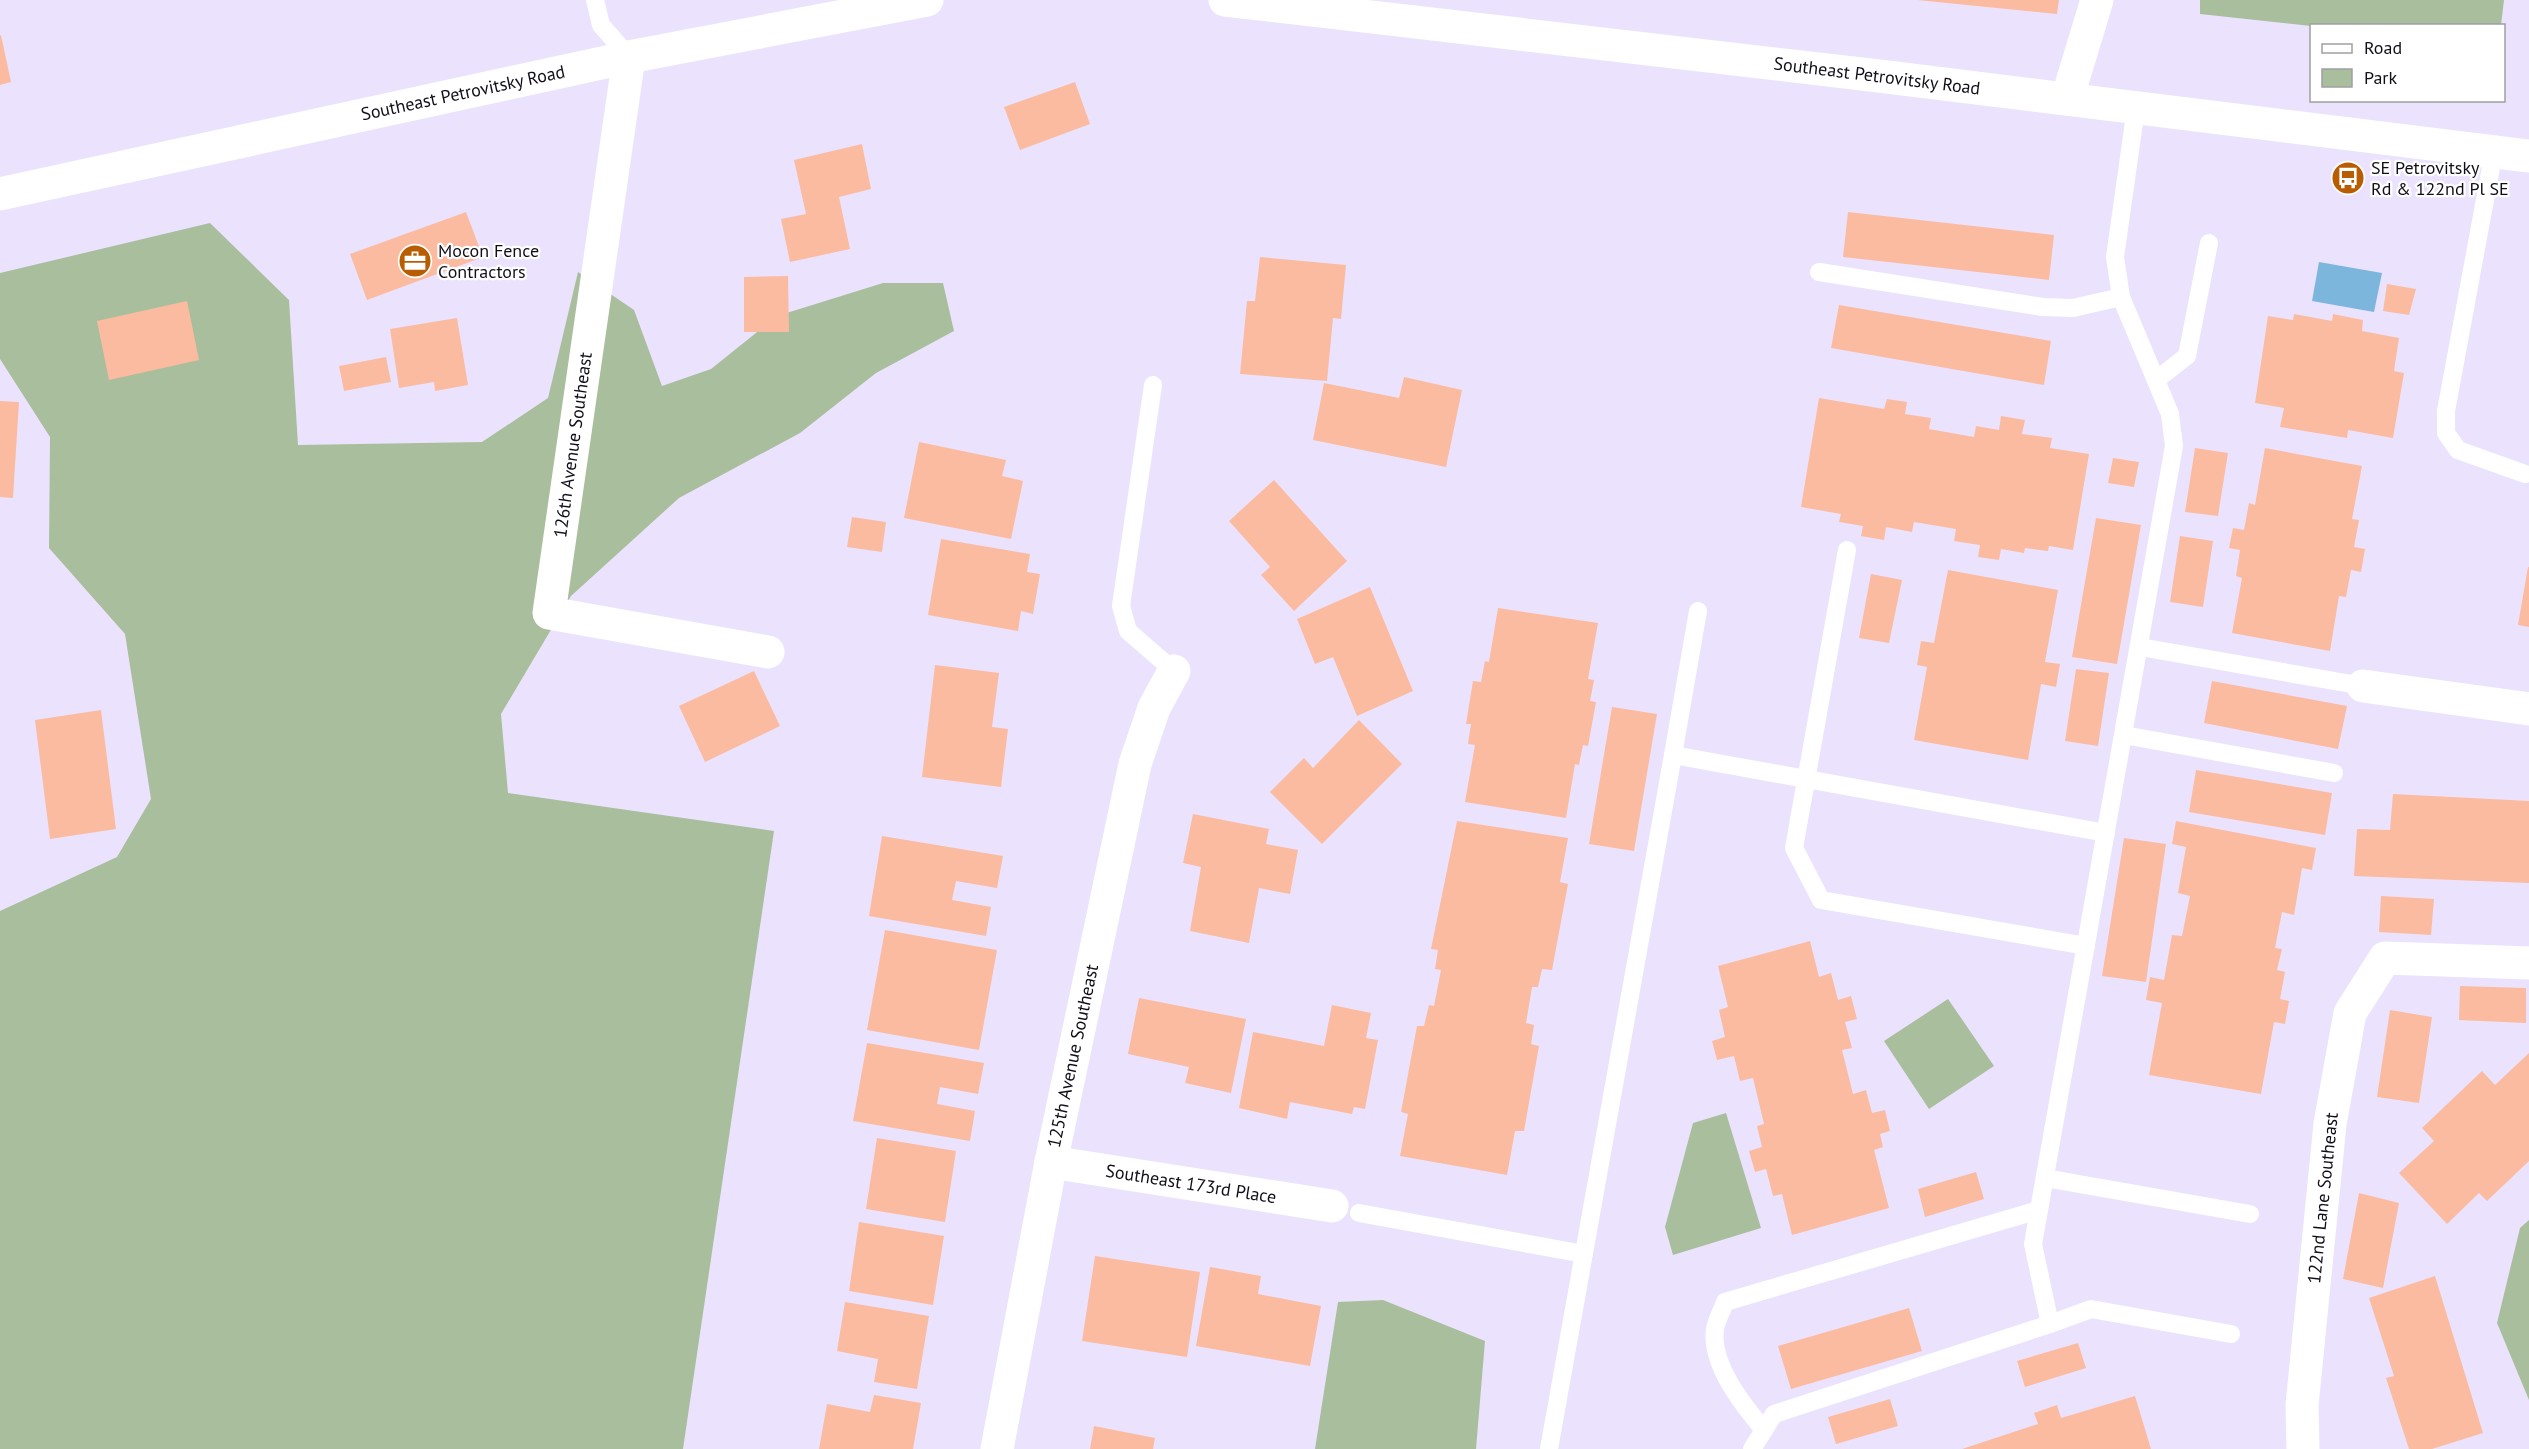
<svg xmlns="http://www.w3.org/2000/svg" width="2529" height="1449" viewBox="0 0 2529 1449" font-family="'PT Sans',sans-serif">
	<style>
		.green { fill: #a9be9d }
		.water { fill: #7cb6dd }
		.building { fill: #fbbba0 }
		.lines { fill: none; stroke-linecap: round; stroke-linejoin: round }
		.lane { stroke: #fff; stroke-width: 18 }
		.street { stroke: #fff; stroke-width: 33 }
		.secondary { stroke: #fff; stroke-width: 33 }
		.labels { text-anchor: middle; stroke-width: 4.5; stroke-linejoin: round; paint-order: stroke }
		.street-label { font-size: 18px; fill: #120e19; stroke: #fff }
		.poi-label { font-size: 18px; fill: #120e19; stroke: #fff; text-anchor: start }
	</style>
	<rect width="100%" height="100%" fill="#ebe3fd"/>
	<g class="green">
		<path d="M2200,0H2504L2501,25L2311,26L2200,14Z"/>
		<path d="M210,223L289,300L298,445L482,442L548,398L578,272L634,310L662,386L711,369L777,316L883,283H943L954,331L876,373L800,433L679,498L571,596L501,714L508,793L774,831L683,1449H0V911L117,857L151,799L125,634L49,548L50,437L0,359V273Z"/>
		<path d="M1948,999L1994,1066L1929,1109L1884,1041Z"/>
		<path d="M1726,1113L1761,1228L1673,1255L1665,1227L1693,1123Z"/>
		<path d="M2529,1220V1400L2497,1323L2520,1228Z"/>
		<path d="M1383,1300L1485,1341L1476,1449H1315L1338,1302Z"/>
	</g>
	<path class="water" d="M2319,262L2382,273L2374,312L2312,301Z"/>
	<g class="building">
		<path d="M1917,0H2059L2057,14Z"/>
		<path d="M1,35L11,82L0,85V36Z"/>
		<path d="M1075,82L1090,124L1020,150L1004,107Z"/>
		<path d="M862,144L871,189L839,197L850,249L790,262L781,219L806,214L794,160Z"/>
		<path d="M466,212L483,257L367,300L350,254Z"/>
		<path d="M1848,212L2054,235L2049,280L1843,257Z"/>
		<path d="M1260,257L1346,265L1341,319L1333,318L1327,381L1240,374L1247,301H1255Z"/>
		<path d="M788,276L789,332H744V277Z"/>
		<path d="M2387,284L2416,289L2409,315L2383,311Z"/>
		<path d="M187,301L199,360L109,380L97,321Z"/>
		<path d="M1839,305L2051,341L2044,385L1831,348Z"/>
		<path d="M2294,314L2332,321L2333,314L2363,320L2362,331L2399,338L2394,371L2404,373L2393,438L2348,430L2347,438L2280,427L2284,408L2255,403L2268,316L2293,320Z"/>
		<path d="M457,318L468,385L435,391L434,382L399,388L390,329Z"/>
		<path d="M386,357L391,382L344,391L339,366Z"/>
		<path d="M1404,377L1462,390L1446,467L1313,440L1324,383L1399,398Z"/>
		<path d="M1819,398L1884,409L1887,399L1907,402L1905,414L1931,418L1929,429L1974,437L1976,426L1999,430L2001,416L2025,420L2022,434L2052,438L2050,448L2089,454L2073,550L2049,546L2048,551L2025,548L2024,553L2001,549L1999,560L1978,557L1980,545L1954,541L1956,529L1914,522L1912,532L1886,527L1884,540L1861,536L1863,526L1839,522L1841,514L1801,507Z"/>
		<path d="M0,401L19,402L13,498L0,497Z"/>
		<path d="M919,442L1006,460L1002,476L1023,481L1011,539L904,518Z"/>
		<path d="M2195,448L2228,453L2218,516L2185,512Z"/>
		<path d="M2265,448L2362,466L2352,519L2359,520L2354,547L2365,549L2361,572L2351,570L2346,597L2339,596L2330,651L2232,633L2242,578L2236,576L2240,550L2229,548L2233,528L2244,530L2249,503L2255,505Z"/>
		<path d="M2113,458L2139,462L2134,487L2108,483Z"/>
		<path d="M1274,480L1347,561L1294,611L1261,575L1270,567L1229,521Z"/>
		<path d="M852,517L886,522L882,552L847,547Z"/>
		<path d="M2096,518L2141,525L2117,664L2072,657Z"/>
		<path d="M2180,536L2213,541L2203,607L2170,602Z"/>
		<path d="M941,539L1030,554L1027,572L1040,574L1033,614L1021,611L1018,631L928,615Z"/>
		<path d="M2528,567H2529V627L2518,625Z"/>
		<path d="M1948,570L2058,590L2045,662L2060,664L2056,687L2041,684L2028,760L1914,740L1927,667L1917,665L1921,641L1934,643Z"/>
		<path d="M1871,574L1902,580L1889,643L1859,638Z"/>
		<path d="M1370,587L1413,691L1357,716L1333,657L1315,664L1297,619Z"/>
		<path d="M1498,608L1598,623L1588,679L1594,680L1590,701L1596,702L1588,746L1583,745L1579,765L1575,764L1566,818L1465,802L1475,745L1468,744L1471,724H1466L1473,681L1481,682L1485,661L1489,662Z"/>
		<path d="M935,665L999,673L992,727L1008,729L1001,787L922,777Z"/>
		<path d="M2076,669L2109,673L2098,746L2065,741Z"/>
		<path d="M754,671L780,726L705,762L679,706Z"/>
		<path d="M2212,681L2347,706L2338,749L2204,723Z"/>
		<path d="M1612,707L1657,714L1634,851L1589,844Z"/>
		<path d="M101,710L116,829L50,839L35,720Z"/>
		<path d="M1359,720L1402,764L1322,844L1270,792L1304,758L1313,768Z"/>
		<path d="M2196,770L2332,793L2325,835L2189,812Z"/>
		<path d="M2393,794L2529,801V883L2354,876L2357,829L2390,830Z"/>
		<path d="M1193,814L1269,829L1266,844L1298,850L1290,894L1259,888L1249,943L1190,931L1201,867L1183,863Z"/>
		<path d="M1457,821L1568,838L1560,882L1568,884L1552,970L1542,969L1538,987H1532L1526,1023L1534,1025L1531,1044L1539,1046L1524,1131H1515L1507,1175L1400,1156L1408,1114L1401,1112L1417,1026H1424L1429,1005L1434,1006L1441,970L1435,969L1438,950L1431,949Z"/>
		<path d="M2176,821L2316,848L2312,870L2302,868L2294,915L2282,912L2275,948L2282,949L2277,970L2285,972L2280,999L2289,1001L2285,1024L2274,1022L2261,1094L2149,1075L2162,1003L2146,1000L2150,977L2164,980L2172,935L2182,936L2190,896L2178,893L2186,847L2172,844Z"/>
		<path d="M882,836L1003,856L997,888L956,881L952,900L991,907L986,936L869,916Z"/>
		<path d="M2124,838L2166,844L2146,982L2102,976Z"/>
		<path d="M2381,896L2434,899L2431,935L2379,932Z"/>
		<path d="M885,930L997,950L979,1050L867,1030Z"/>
		<path d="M1810,941L1819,977L1831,973L1838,1000L1851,996L1857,1019L1845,1022L1852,1048L1842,1050L1853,1094L1866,1090L1872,1113L1885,1110L1890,1131L1880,1134L1883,1147L1874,1150L1889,1208L1792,1235L1782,1194L1773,1196L1766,1169L1755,1172L1749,1151L1762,1147L1757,1126L1764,1124L1753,1078L1740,1081L1734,1056L1717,1060L1712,1041L1725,1037L1719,1010L1728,1007L1718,966Z"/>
		<path d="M2460,986L2526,988V1023L2459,1020Z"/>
		<path d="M1139,998L1246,1019L1231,1093L1185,1083L1189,1067L1128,1054Z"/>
		<path d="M1332,1005L1371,1013L1366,1038L1378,1040L1365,1109L1354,1107L1352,1114L1290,1102L1287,1119L1239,1108L1253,1032L1324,1046Z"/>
		<path d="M2390,1010L2432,1017L2419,1103L2377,1097Z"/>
		<path d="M867,1043L984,1063L978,1094L940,1087L937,1104L975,1111L970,1141L853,1121Z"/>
		<path d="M2529,1053V1161L2487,1201L2479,1193L2447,1224L2399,1173L2434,1141L2422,1128L2482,1071L2495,1085Z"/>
		<path d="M877,1138L956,1151L945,1222L866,1209Z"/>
		<path d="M1976,1172L1984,1199L1925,1217L1918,1189Z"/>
		<path d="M2359,1193L2399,1203L2383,1288L2343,1279Z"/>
		<path d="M859,1222L944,1236L933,1305L849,1291Z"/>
		<path d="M1095,1256L1200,1272L1187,1357L1082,1341Z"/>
		<path d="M1210,1267L1261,1276L1258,1294L1321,1306L1310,1366L1196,1346Z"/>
		<path d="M2435,1276L2483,1433L2432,1449H2409L2386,1378L2394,1376L2369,1298Z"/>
		<path d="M845,1302L929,1316L917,1389L874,1382L878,1359L837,1351Z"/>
		<path d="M1909,1308L1922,1351L1791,1389L1778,1346Z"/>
		<path d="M2078,1343L2086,1368L2025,1387L2017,1361Z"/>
		<path d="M874,1395L921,1403L913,1449H819L827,1404L870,1412Z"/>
		<path d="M2135,1396L2151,1449H1962L2038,1424L2034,1413L2057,1405L2061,1418Z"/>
		<path d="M1890,1399L1898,1426L1836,1444L1828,1417Z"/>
		<path d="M1094,1426L1155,1438L1153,1449H1090Z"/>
	</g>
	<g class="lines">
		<g class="lane">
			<path d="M595,0L601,25L629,57"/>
			<path d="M2494,151L2446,411V433L2458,450L2525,474"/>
			<path d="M1819,272L2043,307L2073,308L2121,297"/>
			<path d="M2156,380L2187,356L2209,243"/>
			<path d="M1153,385L1121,606L1128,631L1174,671"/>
			<path d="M1847,550L1794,848L1821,900L2086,946"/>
			<path d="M2140,647L2363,686"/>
			<path d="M2124,735L2334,773"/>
			<path d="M1673,755L1698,611"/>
			<path d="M2045,1178L2250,1214"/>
			<path d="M1359,1213L1584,1254"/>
			<path d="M2050,1324L2091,1309L2231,1334"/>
			<path d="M1764,1430C1743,1405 1710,1364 1715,1329C1716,1321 1722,1311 1725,1302L2039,1210"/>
			<path d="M1549,1449L1673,755L2106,833"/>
			<path d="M1752,1449L1774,1414L2050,1324L2033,1244L2174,446L2170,414L2121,297L2115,257L2136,108"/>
		</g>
		<g class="street">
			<path d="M629,57L549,613L768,652"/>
			<path d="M2067,99L2097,0"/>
			<path d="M2363,686L2529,709"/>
			<path d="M1051,1162L1332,1206"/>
			<path d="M997,1449L1051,1162L1135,764L1154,708L1174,671"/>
			<path d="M2303,1449L2302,1405L2330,1124L2350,1013L2385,958L2529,963"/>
		</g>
		<g class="secondary">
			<path d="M1225,0L1879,76L2529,156"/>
			<path d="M0,194L629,57L927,0"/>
		</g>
	</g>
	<defs>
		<symbol id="bus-disc" viewBox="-11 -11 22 22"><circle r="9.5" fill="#b85d01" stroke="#fff"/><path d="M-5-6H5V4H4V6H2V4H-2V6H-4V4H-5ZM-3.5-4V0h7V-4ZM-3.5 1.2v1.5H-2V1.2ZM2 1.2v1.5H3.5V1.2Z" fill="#fff"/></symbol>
		<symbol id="office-disc" viewBox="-11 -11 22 22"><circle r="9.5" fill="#b85d01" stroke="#fff"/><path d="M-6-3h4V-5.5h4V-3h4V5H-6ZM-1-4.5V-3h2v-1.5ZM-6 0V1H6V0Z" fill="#fff"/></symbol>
	</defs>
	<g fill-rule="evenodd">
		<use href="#bus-disc" x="2329" y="159" width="38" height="38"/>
		<use href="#office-disc" x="396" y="242" width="38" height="38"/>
	</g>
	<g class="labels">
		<g class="street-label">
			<text transform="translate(1877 76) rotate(7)" y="6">Southeast Petrovitsky Road</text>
			<text transform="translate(463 93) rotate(-12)" y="6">Southeast Petrovitsky Road</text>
			<text transform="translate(573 445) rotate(-82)" y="6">126th Avenue Southeast</text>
			<text transform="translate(1073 1056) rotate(-78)" y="6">125th Avenue Southeast</text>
			<text transform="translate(1191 1184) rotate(9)" y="6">Southeast 173rd Place</text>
			<text transform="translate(2323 1198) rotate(-84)" y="6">122nd Lane Southeast</text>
		</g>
		<g class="poi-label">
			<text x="2371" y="174">SE Petrovitsky<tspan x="2371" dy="21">Rd &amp; 122nd Pl SE</tspan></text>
			<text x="438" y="257">Mocon Fence<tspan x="438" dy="21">Contractors</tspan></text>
		</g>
	</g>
	<rect x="2310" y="24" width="195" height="78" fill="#ffffff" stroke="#a09fa3" stroke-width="1.5"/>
	<rect x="2322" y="44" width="30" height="9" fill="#ffffff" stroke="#a09fa3" stroke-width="1.5"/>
	<text x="2364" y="54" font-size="18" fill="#120e19">Road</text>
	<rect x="2322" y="69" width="30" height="18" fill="#a9be9d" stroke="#a09fa3" stroke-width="1.5"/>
	<text x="2364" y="84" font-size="18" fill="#120e19">Park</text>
</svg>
